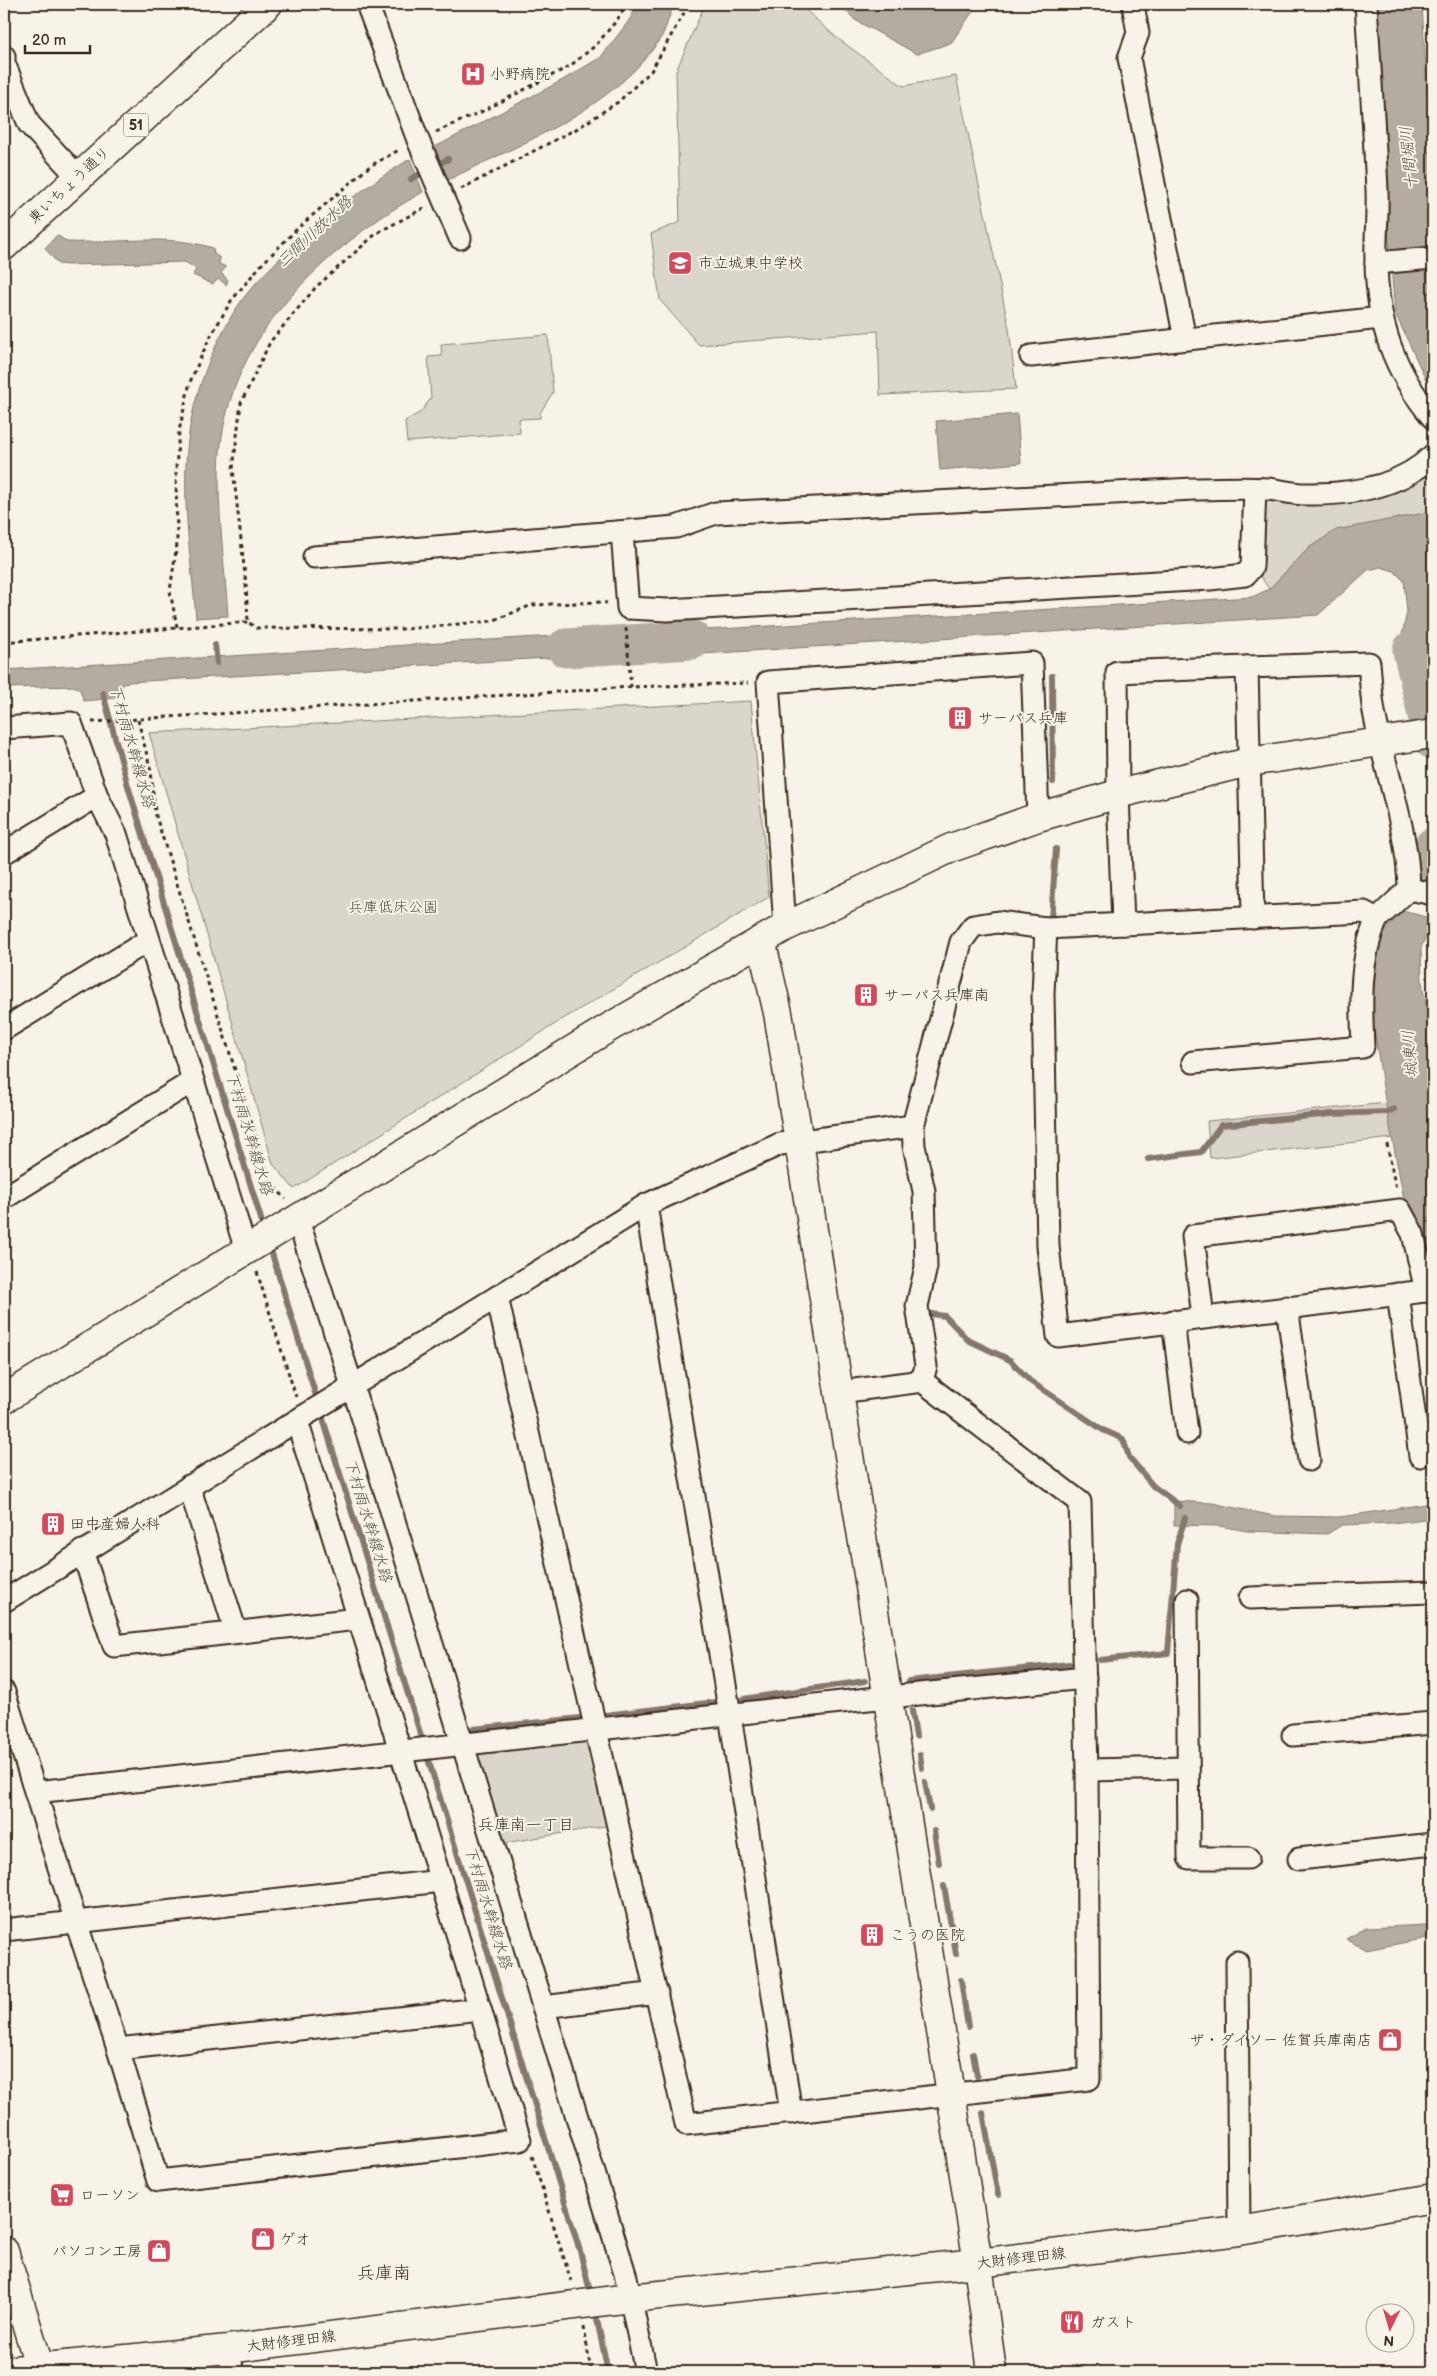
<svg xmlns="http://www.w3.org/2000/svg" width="1437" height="2376" viewBox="0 0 1437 2376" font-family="'Balsamiq Sans','Klee One',sans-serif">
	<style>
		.green { fill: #dbd6cb; stroke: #8b8074 }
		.water { fill: #b4aca0; stroke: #84786c }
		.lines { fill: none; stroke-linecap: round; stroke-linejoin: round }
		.stream { stroke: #84786c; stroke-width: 6 }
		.river { stroke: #b4aca0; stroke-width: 39 }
		.street-casing { stroke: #3b2a1e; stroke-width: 25 }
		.secondary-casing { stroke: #3b2a1e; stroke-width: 31 }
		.primary-casing { stroke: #3b2a1e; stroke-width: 31 }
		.path { stroke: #3b2a1e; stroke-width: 3; stroke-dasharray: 4 4; stroke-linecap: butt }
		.street { stroke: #f7f3e8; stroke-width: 21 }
		.secondary { stroke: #f7f3e8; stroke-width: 28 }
		.primary { stroke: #f7f3e8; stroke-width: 28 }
		.labels { text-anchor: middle; stroke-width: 4; stroke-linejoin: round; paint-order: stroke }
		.shield { fill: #f7f3e8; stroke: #73665b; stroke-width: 1 }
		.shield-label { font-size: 14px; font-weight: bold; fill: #3b2a1e }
		.poi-label { font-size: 15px; fill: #3b2a1e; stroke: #f7f3e8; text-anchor: start }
		.street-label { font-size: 15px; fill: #3b2a1e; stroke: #f7f3e8 }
		.park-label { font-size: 15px; fill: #5b4c41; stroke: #f7f3e8 }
		.water-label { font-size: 16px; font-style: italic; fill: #5f5145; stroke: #f7f3e8 }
		.neighbourhood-label { font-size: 16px; fill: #3b2a1e; stroke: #f7f3e8 }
		.quarter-label { font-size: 18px; fill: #3b2a1e; stroke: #f7f3e8 }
	</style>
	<rect width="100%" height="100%" fill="#f7f3e8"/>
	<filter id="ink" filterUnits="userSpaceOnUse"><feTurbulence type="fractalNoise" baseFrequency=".02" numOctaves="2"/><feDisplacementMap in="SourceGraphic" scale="10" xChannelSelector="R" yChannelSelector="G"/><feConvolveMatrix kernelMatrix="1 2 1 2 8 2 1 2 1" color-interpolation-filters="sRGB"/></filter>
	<g filter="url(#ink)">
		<g class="green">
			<path d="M705,4H799L837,38L903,86L956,76L1009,328L1016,389L880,395L878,331L699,345L660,300L651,234L680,222L676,71Z"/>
			<path d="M548,335L553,392L540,413V418L519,419L520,433L407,442L405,421L421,412L431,398L428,357L442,356L441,344Z"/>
			<path d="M1433,469V515L1430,512L1310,547L1269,589L1257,571L1261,495L1397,490Z"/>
			<path d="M751,701L769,897L563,1019L294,1189L273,1164L149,733Z"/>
			<path d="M1387,1103L1393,1138L1210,1158L1207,1121Z"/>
			<path d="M591,1740L611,1825L499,1844L475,1754Z"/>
		</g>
		<g class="water">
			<path d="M638,4H674C669,14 667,27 662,36C616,109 521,143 448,180L435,147L561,81L601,57L628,22Z"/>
			<path d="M840,4H909L915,6L937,4H978L951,43L917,54L855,20Z"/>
			<path d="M1373,4H1422L1433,189V388L1426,380L1395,313L1381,144Z"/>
			<path d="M410,159L423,192C406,202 388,212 372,224C285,288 218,366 219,479C219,525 225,571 228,616L196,618C191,557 180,493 189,433C195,388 220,326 249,291C292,241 354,193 410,159Z"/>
			<path d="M57,235L67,242C115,244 166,233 213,248L214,254L220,258L219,264L226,267L221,273L228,280L226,285L219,279L212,284L193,275L196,269L185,262L68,265L58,264L45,248Z"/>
			<path d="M1017,414L1021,463L940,470L936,421Z"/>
			<path d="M1430,512L1433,515V612L1428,632V668L1433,701L1418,704L1410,674L1399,648L1407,612L1404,581L1394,571L1381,567L1368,570L1318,615L639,658L637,634L1252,597L1269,589L1310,547L1336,530Z"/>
			<path d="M618,632L619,654L128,682L122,685L119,698L84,701L80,690L74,686L4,688V670Z"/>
			<path d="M1403,911L1433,919L1421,948L1422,982L1433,1048V1272L1431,1271L1420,1232L1404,1199L1387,1112L1369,997L1383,933Z"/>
			<path d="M1174,1501L1212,1503L1274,1516L1340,1517L1433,1503V1518L1392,1523L1342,1525L1327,1534L1247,1531L1219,1526L1174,1525Z"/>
			<path d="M1433,1923V1937L1366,1950L1346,1939L1366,1928L1426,1925Z"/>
		</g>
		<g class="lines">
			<g class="stream">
				<path d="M411,179L448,159"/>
				<path d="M215,645L217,663"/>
				<path d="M1052,676L1053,782"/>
				<path d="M103,693L128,786L265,1232"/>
				<path d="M1051,920L1056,849"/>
				<path d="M1148,1159L1201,1152L1221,1125L1331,1114L1387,1112L1394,1109"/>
				<path d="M269,1244L580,2251L591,2295"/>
				<path d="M924,1313L945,1316L968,1340L1010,1360L1030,1381L1103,1430L1123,1439L1129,1457L1153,1486L1180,1506"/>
				<path d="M1100,1660L1168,1653L1177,1544L1185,1518"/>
				<path d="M909,1681L1069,1664"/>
				<path d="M743,1699L865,1681"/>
				<path d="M912,1711L916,1736"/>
				<path d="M605,1715L716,1702"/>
				<path d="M473,1729L581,1718"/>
				<path d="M920,1755L922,1768"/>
				<path d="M925,1782L930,1809"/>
				<path d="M934,1831L939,1863"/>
				<path d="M944,1886L956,1954"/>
				<path d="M961,1980L968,2027"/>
				<path d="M973,2054L977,2076"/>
				<path d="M983,2113L998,2195"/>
				<path d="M595,2310L608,2372"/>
			</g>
			<g class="river">
				<path d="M566,648L692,640"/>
				<path d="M1412,650L1433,740"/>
				<path d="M1426,873L1433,847"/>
			</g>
			<defs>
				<g id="street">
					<path d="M367,4L418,140L460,238"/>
					<path d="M1133,4L1138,33L1129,58L1185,339"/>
					<path d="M1366,4C1370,66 1374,128 1377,190C1378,214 1375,238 1376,262C1377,323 1394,372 1433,418"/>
					<path d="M4,56V63L29,124L78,177"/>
					<path d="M1376,263L1433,258"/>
					<path d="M1031,356L1381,318"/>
					<path d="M622,532L628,608L667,610L1210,579L1245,575L1252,567L1255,489"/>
					<path d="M314,557L676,527L716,513L1194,489C1218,489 1243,487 1267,489C1280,490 1293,494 1305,494C1351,495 1400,488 1433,455"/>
					<path d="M4,728L71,723L97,796L116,834L246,1250"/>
					<path d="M4,853L97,796"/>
					<path d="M1409,889L1433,894"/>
					<path d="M1123,924L1118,794L1117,672L1247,667L1253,918"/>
					<path d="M785,927L768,682L1032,663L1038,817"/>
					<path d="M1046,928L1043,994L1048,1246L1058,1336L1433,1290"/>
					<path d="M4,1029L149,940"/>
					<path d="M1193,1062L1363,1047C1361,1005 1359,958 1377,919"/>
					<path d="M4,1198L193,1081"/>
					<path d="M646,1205L730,1715L791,2113"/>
					<path d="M298,1220L363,1419L626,2277L646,2372"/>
					<path d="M1398,1294L1420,1456"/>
					<path d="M497,1297L686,2124L1089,2079L1087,1770L1080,1502L922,1381L840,1392"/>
					<path d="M1287,1307L1309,1460"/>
					<path d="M1203,1317L1193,1236L1400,1210L1413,1234L1426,1291"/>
					<path d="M1173,1321L1187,1433"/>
					<path d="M922,1381L926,1366L917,1306L926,1267L924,1191L914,1146L913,1126L961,942L973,926L998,922L1046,928L1364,912L1377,919L1409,889C1408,830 1386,775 1375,717C1371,699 1371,681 1369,663L1247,667"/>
					<path d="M189,1486L236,1632"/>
					<path d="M82,1551L114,1646L358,1619"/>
					<path d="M1250,1598L1433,1592"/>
					<path d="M1187,1600L1189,1858H1248"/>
					<path d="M4,1601L646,1205L780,1144L913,1126"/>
					<path d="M4,1692L76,1922L118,2049L158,2181L520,2140L441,1881L297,1421"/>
					<path d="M1293,1735L1433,1723"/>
					<path d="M1087,1770L1188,1768"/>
					<path d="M36,1792L868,1699L1085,1678"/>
					<path d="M1299,1859L1433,1844"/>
					<path d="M4,1930L441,1881"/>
					<path d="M1237,1962L1239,2231"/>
					<path d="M543,2007L657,1993"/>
					<path d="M118,2049L480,2009"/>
					<path d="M228,2349L233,2372"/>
				</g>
				<g id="secondary">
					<path d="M761,940L778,1013L799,1142L978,2263L992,2372"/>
					<path d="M4,1399L610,1027L785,927L951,848L1038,817L1118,794L1249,762L1433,734"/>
					<path d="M4,2251L41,2372"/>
					<path d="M4,2371L228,2349L630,2298L978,2263L1239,2231L1433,2198"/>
				</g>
				<path id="primary" d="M4,246L268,4"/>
			</defs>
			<use href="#street" class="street-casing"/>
			<use href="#secondary" class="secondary-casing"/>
			<use href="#primary" class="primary-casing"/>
			<g class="path">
				<path d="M436,132L483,111L570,66L596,45L617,20L627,4"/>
				<path d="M461,189L578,128L618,102L651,71L689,4"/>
				<path d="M424,208L377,233L316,287L270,342L241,403L233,469L246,584L248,622L256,628L404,629L492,621L532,605L600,602L607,603"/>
				<path d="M177,627L170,591L177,544L176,468L179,431L190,382L209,339L231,301L261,265L299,227L370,166L399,150"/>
				<path d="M626,628L631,687"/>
				<path d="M4,642L248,622"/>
				<path d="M138,720L151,771L155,813L270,1182L286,1199"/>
				<path d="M92,722L631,687L748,683"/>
				<path d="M1387,1144L1396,1190"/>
				<path d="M257,1272L296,1397"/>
				<path d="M532,2156L571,2281"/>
				<path d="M584,2327L591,2372"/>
			</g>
			<use href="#street" class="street"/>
			<use href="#secondary" class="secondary"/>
			<use href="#primary" class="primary"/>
		</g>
	</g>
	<defs>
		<symbol id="hospital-square" viewBox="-11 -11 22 22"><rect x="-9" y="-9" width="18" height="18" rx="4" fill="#d1495b" stroke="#f7f3e8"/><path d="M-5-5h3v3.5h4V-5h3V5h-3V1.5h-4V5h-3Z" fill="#fff"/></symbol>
		<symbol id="school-square" viewBox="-11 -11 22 22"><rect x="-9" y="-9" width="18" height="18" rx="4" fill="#d1495b" stroke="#f7f3e8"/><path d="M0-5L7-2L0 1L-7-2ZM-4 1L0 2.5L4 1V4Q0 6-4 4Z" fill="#fff"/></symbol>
		<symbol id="building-square" viewBox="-11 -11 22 22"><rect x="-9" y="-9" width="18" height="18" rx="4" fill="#d1495b" stroke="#f7f3e8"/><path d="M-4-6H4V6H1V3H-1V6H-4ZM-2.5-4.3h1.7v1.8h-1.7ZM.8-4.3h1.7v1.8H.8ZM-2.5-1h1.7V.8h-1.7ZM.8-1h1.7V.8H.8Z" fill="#fff"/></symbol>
		<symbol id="shop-square" viewBox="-11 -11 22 22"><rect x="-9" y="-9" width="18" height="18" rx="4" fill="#d1495b" stroke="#f7f3e8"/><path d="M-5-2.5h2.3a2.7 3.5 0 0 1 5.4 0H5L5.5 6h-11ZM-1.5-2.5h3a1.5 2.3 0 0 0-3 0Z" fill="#fff"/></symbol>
		<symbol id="supermarket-square" viewBox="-11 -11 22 22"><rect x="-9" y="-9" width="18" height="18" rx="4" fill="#d1495b" stroke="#f7f3e8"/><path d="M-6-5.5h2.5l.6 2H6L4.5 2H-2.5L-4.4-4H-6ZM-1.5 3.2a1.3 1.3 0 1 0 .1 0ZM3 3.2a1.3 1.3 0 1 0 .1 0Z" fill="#fff"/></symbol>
		<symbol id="restaurant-square" viewBox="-11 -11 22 22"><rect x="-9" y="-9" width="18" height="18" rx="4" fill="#d1495b" stroke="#f7f3e8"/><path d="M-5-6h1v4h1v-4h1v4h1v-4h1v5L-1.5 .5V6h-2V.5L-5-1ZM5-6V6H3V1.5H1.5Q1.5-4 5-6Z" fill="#fff"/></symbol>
	</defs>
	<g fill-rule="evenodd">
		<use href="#hospital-square" x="459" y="60" width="28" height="28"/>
		<use href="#school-square" x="666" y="249" width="28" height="28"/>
		<use href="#building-square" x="946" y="704" width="28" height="28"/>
		<use href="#building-square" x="852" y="981" width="28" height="28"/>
		<use href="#building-square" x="39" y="1510" width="28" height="28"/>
		<use href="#building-square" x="858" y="1921" width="28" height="28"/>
		<use href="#shop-square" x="1376" y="2026" width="28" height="28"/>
		<use href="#supermarket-square" x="48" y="2181" width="28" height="28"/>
		<use href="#shop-square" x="249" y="2225" width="28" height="28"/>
		<use href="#shop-square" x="145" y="2237" width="28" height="28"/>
		<use href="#restaurant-square" x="1058" y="2308" width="28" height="28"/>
	</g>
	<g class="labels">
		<rect class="shield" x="123.5" y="113.5" width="25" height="23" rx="4"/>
		<g class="shield-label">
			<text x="136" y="130">51</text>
		</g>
		<g class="poi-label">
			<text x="490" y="79">小野病院</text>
			<text x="698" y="268">市立城東中学校</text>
			<text x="978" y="723">サーパス兵庫</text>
			<text x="884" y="1000">サーパス兵庫南</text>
			<text x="70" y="1529">田中産婦人科</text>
			<text x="890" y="1940">こうの医院</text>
			<text x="1372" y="2045" text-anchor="end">ザ・ダイソー 佐賀兵庫南店</text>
			<text x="80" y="2200">ローソン</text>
			<text x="280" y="2244">ゲオ</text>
			<text x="142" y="2256" text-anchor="end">パソコン工房</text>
			<text x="1090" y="2327">ガスト</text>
		</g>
		<g class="street-label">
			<text transform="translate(69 185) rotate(-43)" y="5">東いちょう通り</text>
			<text transform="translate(1021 2258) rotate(-7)" y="5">大財修理田線</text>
			<text transform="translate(291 2341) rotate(-7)" y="5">大財修理田線</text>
		</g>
		<g class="park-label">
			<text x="393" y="912">兵庫低床公園</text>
		</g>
		<g class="water-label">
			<text transform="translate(1408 158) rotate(-96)" y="6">十間堀川</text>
			<text transform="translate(314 231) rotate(-43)" y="6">三間川放水路</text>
			<text transform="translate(133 746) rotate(74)" y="6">下村雨水幹線水路</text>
			<text transform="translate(1409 1054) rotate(-95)" y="6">城東川</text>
			<text transform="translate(250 1133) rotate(73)" y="6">下村雨水幹線水路</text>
			<text transform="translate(369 1520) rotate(73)" y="6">下村雨水幹線水路</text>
			<text transform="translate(489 1907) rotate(73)" y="6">下村雨水幹線水路</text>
		</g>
		<g class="neighbourhood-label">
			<text x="526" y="1830">兵庫南一丁目</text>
		</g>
		<g class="quarter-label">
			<text x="384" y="2279">兵庫南</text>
		</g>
	</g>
	<rect width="1437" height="2376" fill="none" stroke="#f7f3e8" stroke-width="20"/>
	<rect x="10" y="10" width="1417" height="2356" fill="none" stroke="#3b2a1e" stroke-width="2" filter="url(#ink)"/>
	<g transform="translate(1390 2328) rotate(185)"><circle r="24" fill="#f7f3e8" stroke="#aca397"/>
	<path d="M0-4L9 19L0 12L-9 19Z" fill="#d1495b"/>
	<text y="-8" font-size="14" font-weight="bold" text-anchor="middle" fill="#3b2a1e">N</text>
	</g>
	<path d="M25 45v8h65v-8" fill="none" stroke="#3b2a1e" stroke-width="2.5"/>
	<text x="32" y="45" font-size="15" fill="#3b2a1e" stroke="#f7f3e8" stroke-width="4" paint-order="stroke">20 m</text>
</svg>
